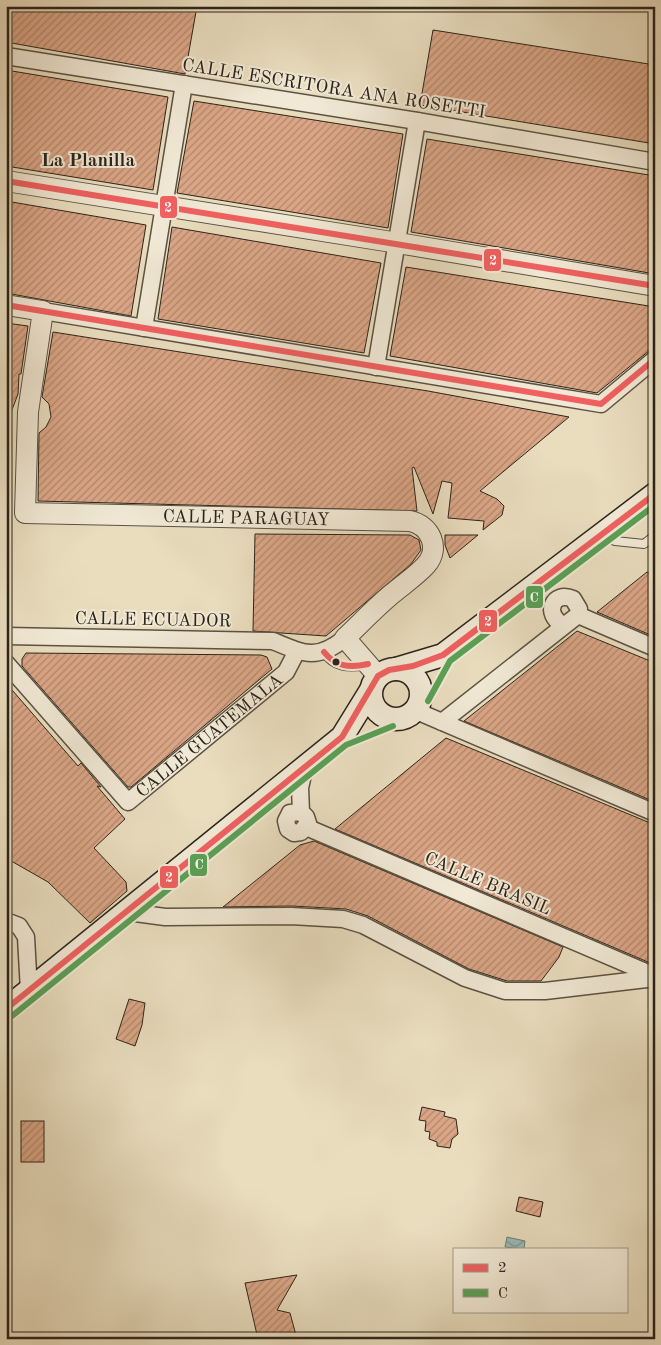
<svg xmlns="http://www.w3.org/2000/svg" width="661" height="1345" viewBox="0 0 661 1345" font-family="'Old Standard TT',serif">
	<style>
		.water { fill: url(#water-waves); stroke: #6d7f79 }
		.building { fill: url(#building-hatch); stroke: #2c241b }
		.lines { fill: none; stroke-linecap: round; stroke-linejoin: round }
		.service-casing { stroke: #5b5244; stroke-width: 10 }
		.minor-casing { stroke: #5b5244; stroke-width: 19 }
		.tertiary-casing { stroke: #5b5244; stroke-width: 22 }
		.secondary-casing { stroke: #2c241b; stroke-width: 25 }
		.service { stroke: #f1e9d5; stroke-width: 8 }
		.minor { stroke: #f1e9d5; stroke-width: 16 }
		.tertiary { stroke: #f1e9d5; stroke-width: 20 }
		.secondary { stroke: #f1e9d5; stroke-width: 22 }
		.bus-1-casing { stroke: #f1e9d5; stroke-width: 10 }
		.bus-2-casing { stroke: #f1e9d5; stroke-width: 10 }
		.bus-1 { stroke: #f06060; stroke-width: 6 }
		.bus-2 { stroke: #5aa055; stroke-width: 6 }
		.bus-dot { fill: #2c241b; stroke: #f1e9d5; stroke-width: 2 }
		.labels { text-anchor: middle; stroke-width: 4; stroke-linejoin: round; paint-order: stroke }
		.street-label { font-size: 18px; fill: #2c241b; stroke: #f1e9d5 }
		.neighbourhood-label { font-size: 19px; font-weight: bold; fill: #2c241b; stroke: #f1e9d5 }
		.line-badge { stroke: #f1e9d5; stroke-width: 2 }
		.badge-label { font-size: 14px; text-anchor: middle; font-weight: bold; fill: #fff }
	</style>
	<defs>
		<pattern id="water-waves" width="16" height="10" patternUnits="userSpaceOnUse" patternTransform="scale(1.25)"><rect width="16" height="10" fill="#99bbb8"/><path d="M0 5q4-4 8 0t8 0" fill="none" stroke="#7d9895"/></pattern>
		<pattern id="building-hatch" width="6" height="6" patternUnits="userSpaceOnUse" patternTransform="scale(1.25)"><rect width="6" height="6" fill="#dba686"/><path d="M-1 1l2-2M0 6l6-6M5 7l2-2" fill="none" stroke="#b2876d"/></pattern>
	</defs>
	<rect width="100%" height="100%" fill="#e9ddbe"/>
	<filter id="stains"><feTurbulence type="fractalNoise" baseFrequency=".004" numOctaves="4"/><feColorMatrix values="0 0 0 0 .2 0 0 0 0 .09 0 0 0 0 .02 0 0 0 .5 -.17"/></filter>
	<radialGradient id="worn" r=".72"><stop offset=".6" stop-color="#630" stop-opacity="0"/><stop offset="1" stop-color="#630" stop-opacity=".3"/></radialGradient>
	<path class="water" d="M507,1237L525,1241L524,1249L505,1247Z"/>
	<g class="building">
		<path d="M6,6H197L185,74L6,42Z"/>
		<path d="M433,30L655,65V144L420,105Z"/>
		<path d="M6,70L168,97L153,190L6,166Z"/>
		<path d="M194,101L403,134L388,228L177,193Z"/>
		<path d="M427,139L655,176V274L411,232Z"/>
		<path d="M6,201L146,225L131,316L6,293Z"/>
		<path d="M172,227L381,263L364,353L158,319Z"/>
		<path d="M406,267L655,307V346L597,393L390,356Z"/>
		<path d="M6,323L28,326L21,374H19L18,394L7,423Z"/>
		<path d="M53,332L428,391L569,417L480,491L497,499L504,506L502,515L483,530L484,521L448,518L452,483L442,481L433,514L414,467L412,468L417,511L38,501L39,433L46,427L51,417L49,404L42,397Z"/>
		<path d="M255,534L410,535L419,540L421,550L411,564L326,636L281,633L253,631Z"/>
		<path d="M445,535H478L450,558L445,545Z"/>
		<path d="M647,572L655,575V637L597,612Z"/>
		<path d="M577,631L655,663V802L464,721Z"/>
		<path d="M26,653L261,655L267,657L272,669L131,787H128L22,666V659Z"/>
		<path d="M6,683L78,766L81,763L101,787L97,786L125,819L94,848L126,882L127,891L90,923L48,882L6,858Z"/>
		<path d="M446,738L655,825V965L335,829Z"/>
		<path d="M314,841L563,947L559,957L541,981H507L469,969L368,916L346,909L292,906L223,907L300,845Z"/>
		<path d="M129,999L145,1003L142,1025L135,1046L116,1039Z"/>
		<path d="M422,1107L445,1112L444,1116L456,1119L458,1134L452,1139L450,1148L437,1146V1142L429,1139L430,1132L425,1131L426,1121L419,1120Z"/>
		<rect x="21" y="1121" width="23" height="41"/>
		<path d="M519,1197L543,1202L540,1217L516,1211Z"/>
		<path d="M297,1275L277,1310L290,1313L297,1339H258L245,1283Z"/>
	</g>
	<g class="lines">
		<defs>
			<g id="service">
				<path d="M603,537L615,541L644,544L655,535"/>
				<path d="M324,652C334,668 349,668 366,665"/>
			</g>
			<g id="minor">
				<path d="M6,56L417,121L655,162"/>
				<path d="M43,311L601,404L655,359"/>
				<path d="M144,328L184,84"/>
				<path d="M376,367L417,121"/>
				<path d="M578,615L655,648"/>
				<path d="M563,625C543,614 553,590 573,599L579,609L578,615"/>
				<path d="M6,636L273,641C304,654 317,661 345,638"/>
				<path id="s1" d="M6,663L128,802L286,672L297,651"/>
				<path d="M414,710L655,813"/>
				<path d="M442,722L578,615"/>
				<path d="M301,812L290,813L286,821L288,829L294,833L301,832L308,823L306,817L301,812L300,788L304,770"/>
				<path d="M306,827L655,976"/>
				<path d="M128,912L165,917L291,916L343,919L363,925L465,978L505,991H545L655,978"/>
				<path d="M6,921L19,926L26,937L29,991"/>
			</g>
			<g id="tertiary">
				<path d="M6,181L398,243L655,286"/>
				<path id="s2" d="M6,305L43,311L28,412L25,513L410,521C430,525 441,548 426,565C417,575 404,584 393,593C376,607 361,623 345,638L378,676"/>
			</g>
			<g id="secondary">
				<path d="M396,669L443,655L655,494"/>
				<circle cx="396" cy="694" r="25"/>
				<path d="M6,1009L342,737L371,690"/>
			</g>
		</defs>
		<use href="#service" class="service-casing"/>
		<use href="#minor" class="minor-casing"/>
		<use href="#tertiary" class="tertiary-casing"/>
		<use href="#secondary" class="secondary-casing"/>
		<use href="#service" class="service"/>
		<use href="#minor" class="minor"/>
		<use href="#tertiary" class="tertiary"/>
		<use href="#secondary" class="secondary"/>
		<defs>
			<g id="bus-1">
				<path d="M6,181L655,286"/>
				<path d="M6,305L601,404L655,359"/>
				<path d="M324,652C336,667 350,668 368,664"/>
				<path d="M6,1009L342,737L378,676L389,670L413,666L443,655L655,494"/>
			</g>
			<g id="bus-2">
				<path d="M428,701L450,661L655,505"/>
				<path d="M12,1016L346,745L393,726"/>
			</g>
		</defs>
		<use href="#bus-1" class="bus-1-casing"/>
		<use href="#bus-2" class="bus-2-casing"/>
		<use href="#bus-1" class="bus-1"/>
		<use href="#bus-2" class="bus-2"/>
	</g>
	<circle class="bus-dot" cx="336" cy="662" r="4.5"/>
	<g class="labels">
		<g class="street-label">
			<text transform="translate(334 88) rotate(9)" y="6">CALLE ESCRITORA ANA ROSETTI</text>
			<text dy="6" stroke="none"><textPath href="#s2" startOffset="462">CALLE PARAGUAY</textPath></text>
			<text transform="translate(153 619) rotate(1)" y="6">CALLE ECUADOR</text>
			<text dy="6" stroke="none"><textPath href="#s1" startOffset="290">CALLE GUATEMALA</textPath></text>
			<text transform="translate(488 883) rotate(23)" y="6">CALLE BRASIL</text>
		</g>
		<g class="neighbourhood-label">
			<text x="88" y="166">La Planilla</text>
		</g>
	</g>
	<g class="line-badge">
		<rect x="159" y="195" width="19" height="24" rx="5" fill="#f06060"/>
		<rect x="483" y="248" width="19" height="24" rx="5" fill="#f06060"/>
		<rect x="525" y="585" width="19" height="24" rx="5" fill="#5aa055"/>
		<rect x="478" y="609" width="20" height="24" rx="5" fill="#f06060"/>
		<rect x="189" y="853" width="19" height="24" rx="5" fill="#5aa055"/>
		<rect x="159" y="865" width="20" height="24" rx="5" fill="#f06060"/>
	</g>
	<g class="badge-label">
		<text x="168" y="212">2</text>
		<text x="493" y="265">2</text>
		<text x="534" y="602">C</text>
		<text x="488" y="626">2</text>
		<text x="199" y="869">C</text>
		<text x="169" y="882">2</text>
	</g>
	<rect width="661" height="1345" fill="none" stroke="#e9ddbe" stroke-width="25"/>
	<rect x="8" y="8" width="646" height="1330" fill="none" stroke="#2c241b" stroke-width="2.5"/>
	<rect x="12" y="12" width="636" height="1320" fill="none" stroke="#2c241b"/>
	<rect x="453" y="1248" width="175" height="65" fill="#f1e9d5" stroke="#a29a8b"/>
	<rect x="463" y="1264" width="25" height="8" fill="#f06060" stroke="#a29a8b"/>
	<text x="498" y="1272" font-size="15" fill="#2c241b">2</text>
	<rect x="463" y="1289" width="25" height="8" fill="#5aa055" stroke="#a29a8b"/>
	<text x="498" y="1298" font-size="15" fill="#2c241b">C</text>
	<rect width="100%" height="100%" filter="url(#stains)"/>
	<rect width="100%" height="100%" fill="url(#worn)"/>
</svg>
